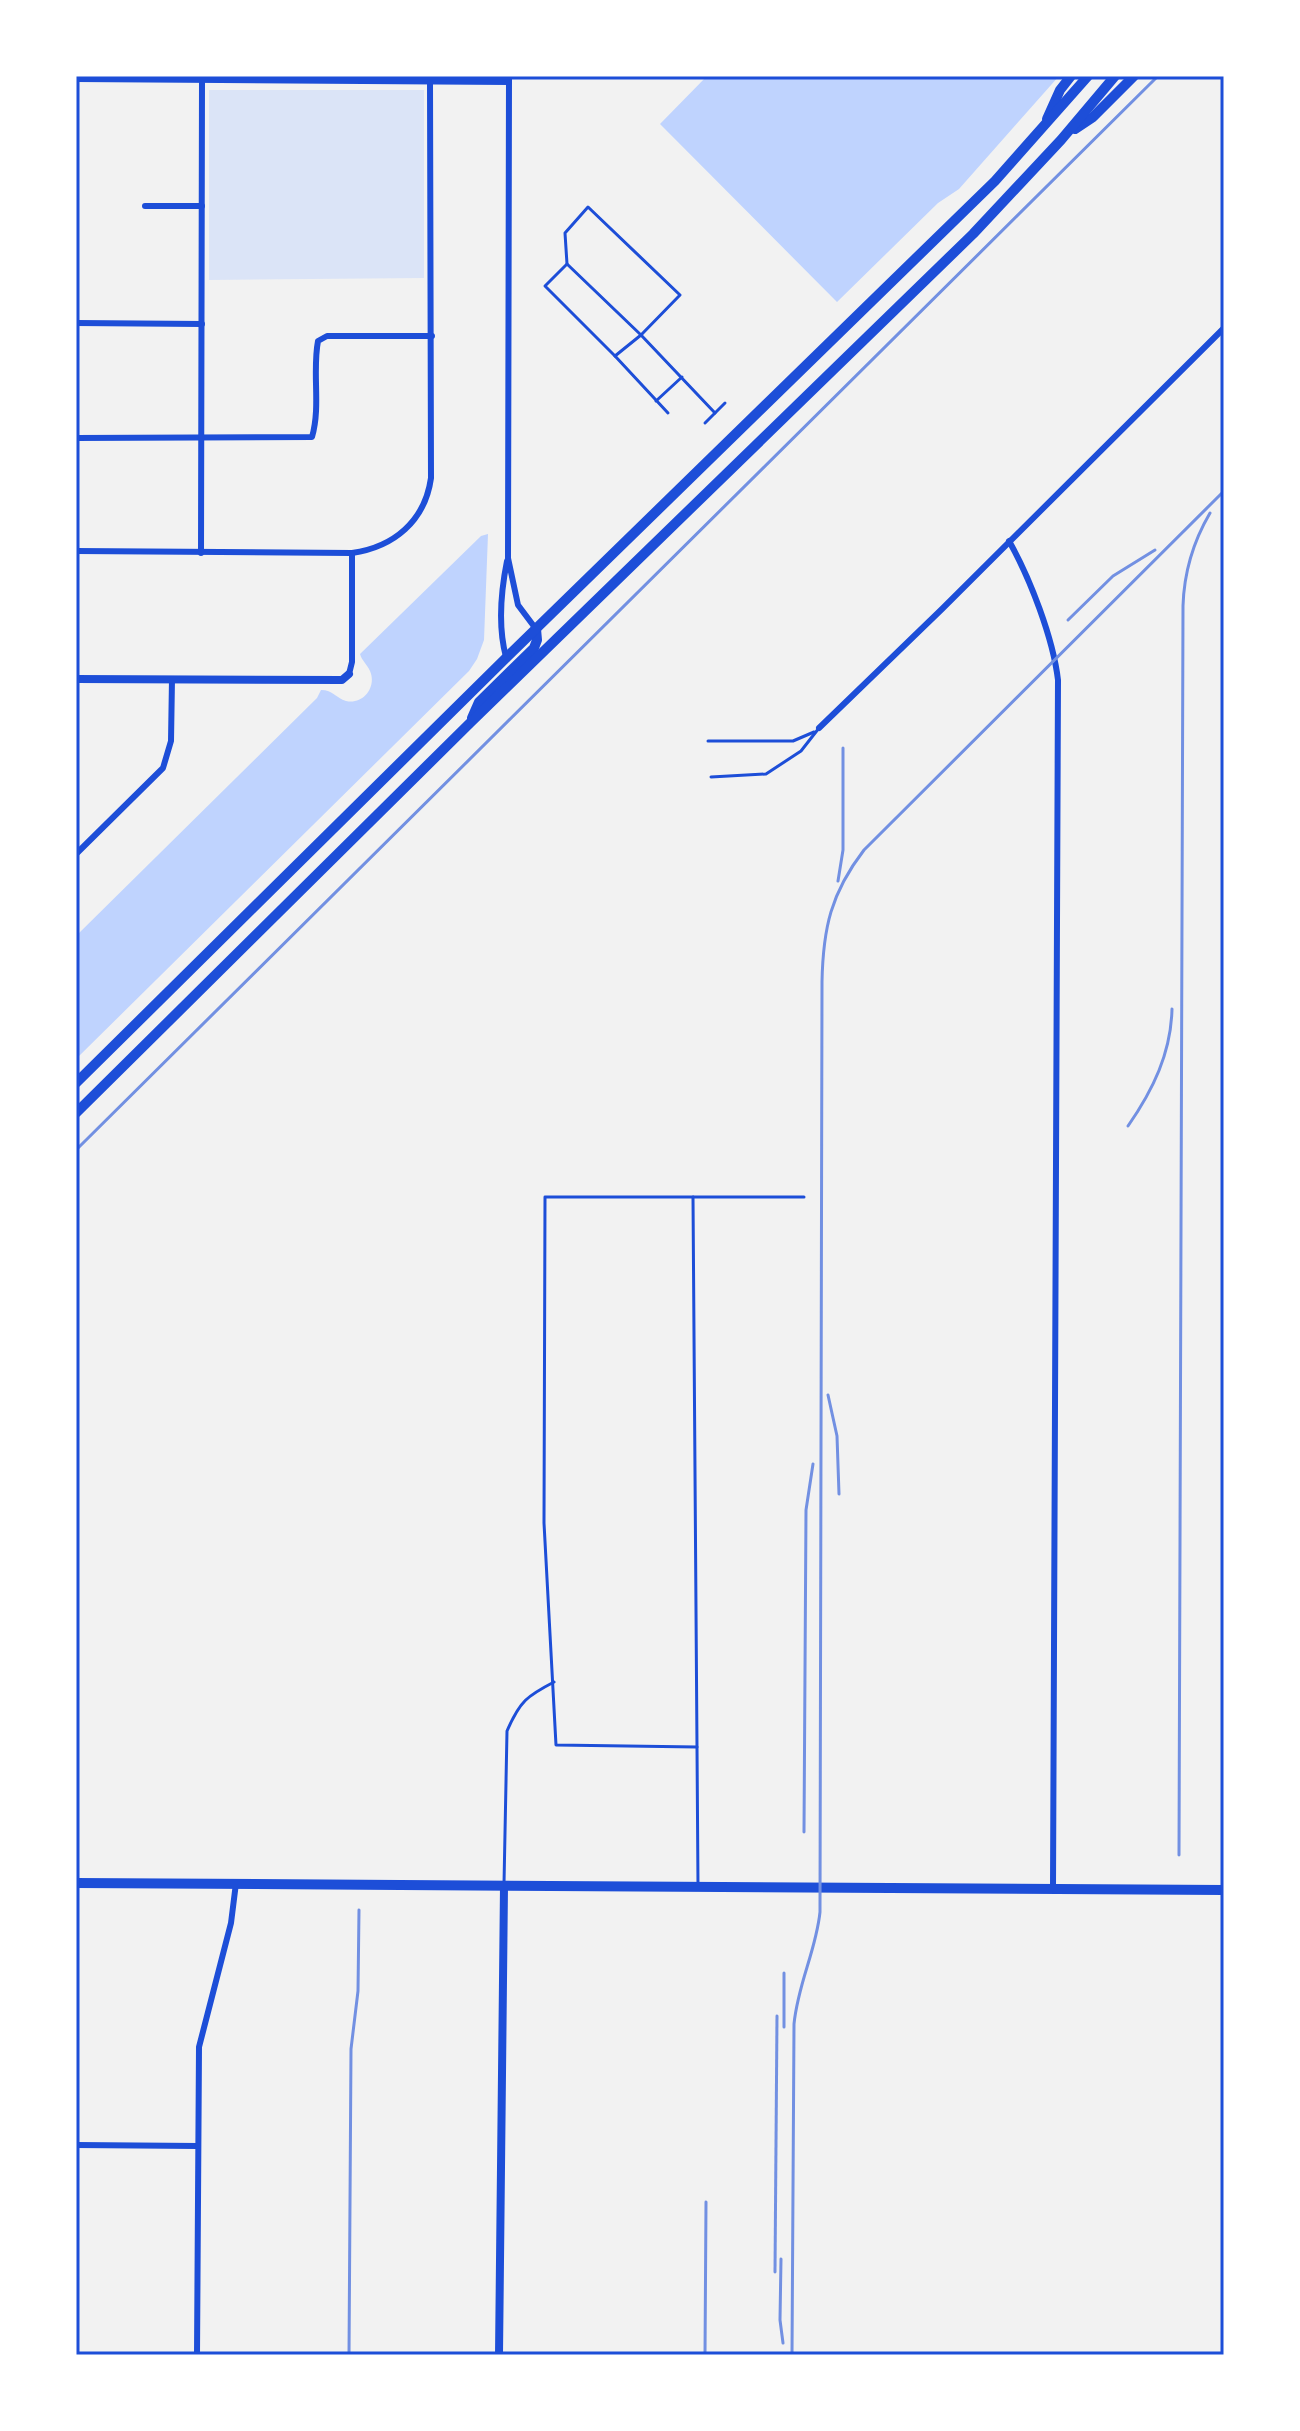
<svg xmlns="http://www.w3.org/2000/svg" width="1300" height="2431" viewBox="0 0 1300 2431" font-family="Georgia,serif">
	<style>
		.green { fill: #dbe4f7 }
		.water { fill: #bfd3fe }
		.lines { fill: none; stroke-linecap: round; stroke-linejoin: round }
		.service { stroke: #1d4ed8; stroke-width: 3 }
		.minor { stroke: #1d4ed8; stroke-width: 6 }
		.tertiary { stroke: #1d4ed8; stroke-width: 8 }
		.primary { stroke: #1d4ed8; stroke-width: 10 }
		.trunk { stroke: #1d4ed8; stroke-width: 10 }
		.rail { stroke: #7290e2; stroke-width: 3 }
		.neatline { fill: none; stroke: #1d4ed8; stroke-width: 3 }
	</style>
	<rect width="100%" height="100%" fill="#f2f2f2"/>
	<path class="green" d="M209,90H424V278L209,280Z"/>
	<g class="water">
		<path d="M707,76H1059L959,189L938,203L837,302L660,124Z"/>
		<path d="M488,534L484,640L477,659L469,671L76,1059V936L317,698L321,690C333,690 336,698 346,701C363,705 377,687 370,671C367,664 362,661 360,654L481,536Z"/>
	</g>
	<g class="lines">
		<g class="service">
			<path d="M567,264L565,233L588,207L680,295L641,335L615,356"/>
			<path d="M656,401L682,377"/>
			<path d="M668,413L615,356L545,286L567,264L641,335L715,413"/>
			<path d="M705,423L725,403"/>
			<path d="M708,741H793L814,732"/>
			<path d="M711,777L766,774L801,751L819,728"/>
			<path d="M693,1197L698,1885"/>
			<path d="M697,1747L556,1745L544,1523L545,1197H804"/>
			<path d="M504,1884L507,1731C520,1701 527,1696 554,1682"/>
		</g>
		<g class="minor">
			<path d="M509,76L508,558L518,605L536,629"/>
			<path d="M76,79L509,82"/>
			<path d="M145,206H202"/>
			<path d="M76,323L202,324"/>
			<path d="M76,438L312,437C321,406 312,372 318,341L327,336H432"/>
			<path d="M1009,541C1030,578 1053,638 1058,680L1053,1889"/>
			<path d="M76,551L352,553C394,547 425,521 431,478L430,82"/>
			<path d="M201,553L202,81"/>
			<path d="M506,657C498,627 501,591 507,561"/>
			<path d="M349,674L352,662V553"/>
			<path d="M819,728L942,609L1224,328"/>
			<path d="M76,854L163,768L171,741L172,679"/>
			<path d="M76,2145L198,2146"/>
			<path d="M197,2355L199,2047L231,1923L236,1883"/>
		</g>
		<g class="tertiary">
			<path d="M76,679L342,680L349,674"/>
			<path d="M499,2355L504,1886"/>
		</g>
		<path class="primary" d="M76,1883L1224,1890"/>
		<g class="trunk">
			<path d="M1047,119L1060,90L1071,76"/>
			<path d="M1075,129L1093,117L1134,76"/>
			<path d="M472,718L479,702L534,648L537,640L536,629"/>
			<path d="M76,1083L507,657L995,181L1088,76"/>
			<path d="M76,1113L470,723L973,234L1061,140L1115,76"/>
		</g>
		<g class="rail">
			<path d="M1068,620L1113,576L1155,550"/>
			<path d="M838,881L843,850V748"/>
			<path d="M1128,1126C1153,1090 1171,1053 1172,1009"/>
			<path d="M76,1150L1158,76"/>
			<path d="M828,1395L837,1436L839,1494"/>
			<path d="M804,1832L806,1510L813,1464"/>
			<path d="M1179,1855L1183,606C1184,572 1193,542 1210,513"/>
			<path d="M784,2027V1973"/>
			<path d="M781,2259L780,2320L783,2343"/>
			<path d="M775,2272L777,2016"/>
			<path d="M349,2355L351,2049L358,1991L359,1910"/>
			<path d="M705,2355L706,2202"/>
			<path d="M792,2355L794,2024C798,1983 816,1951 820,1912L822,982C823,928 831,893 864,850L1224,491"/>
		</g>
	</g>
	<rect width="1300" height="2431" fill="none" stroke="#ffffff" stroke-width="156"/>
	<rect x="78" y="78" width="1144" height="2275" class="neatline"/>
</svg>
